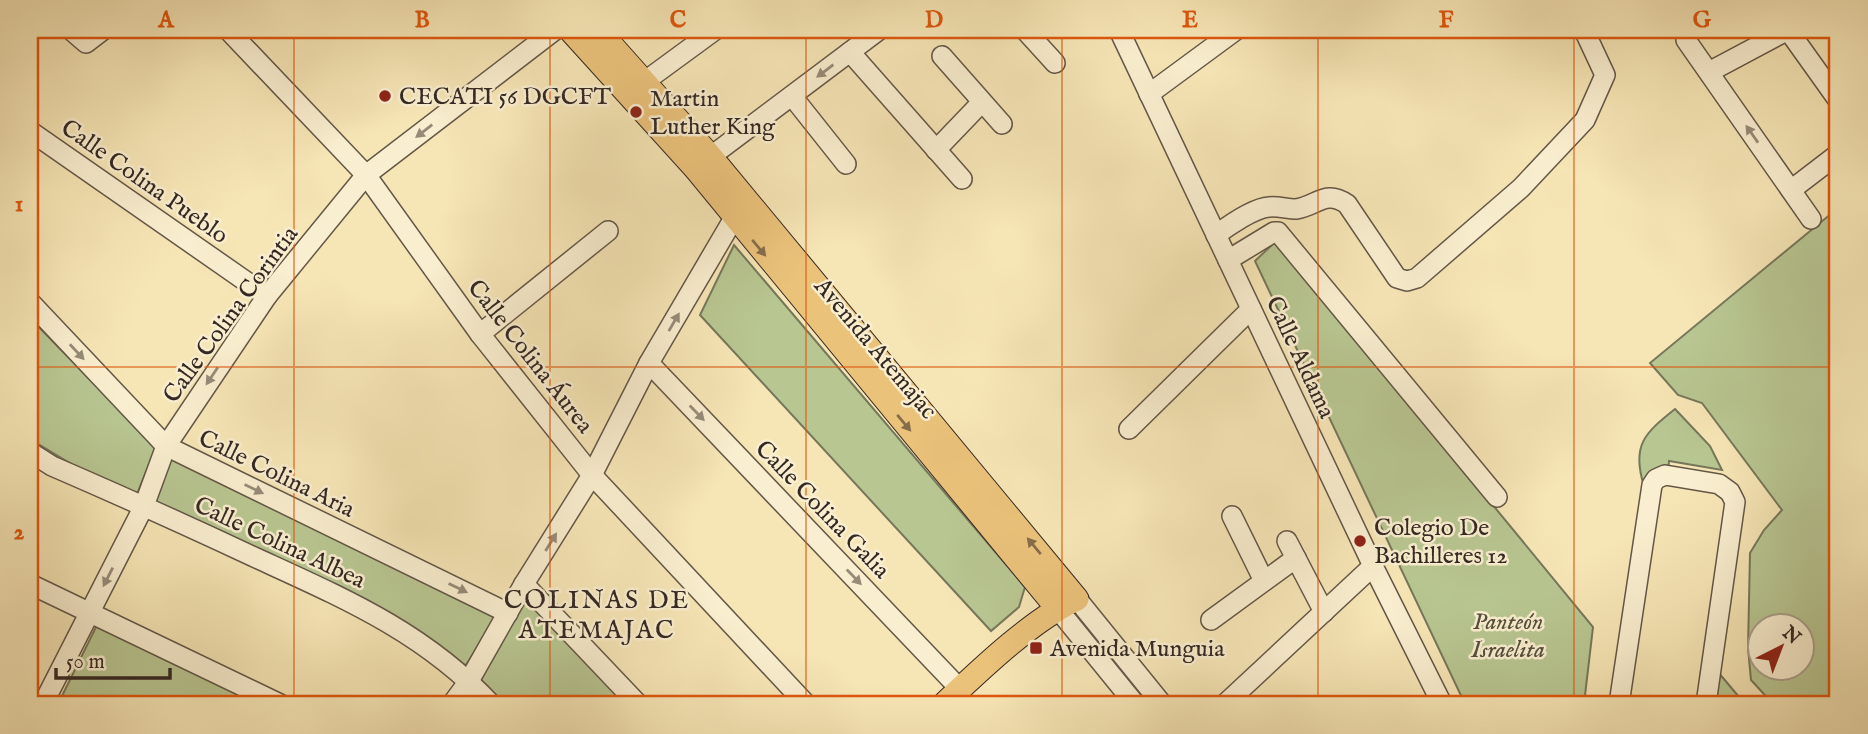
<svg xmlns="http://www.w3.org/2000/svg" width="1868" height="734" viewBox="0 0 1868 734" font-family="'IM FELL English',serif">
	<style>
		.green { fill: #b8c691; stroke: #76775a; stroke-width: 2; fill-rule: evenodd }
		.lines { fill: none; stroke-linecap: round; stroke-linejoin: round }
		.minor-casing { stroke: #645748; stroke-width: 22 }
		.major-casing { stroke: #342823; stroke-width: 25 }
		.minor { stroke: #f9eecf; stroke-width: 19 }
		.major { stroke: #ebc27a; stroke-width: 23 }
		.oneway { fill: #968b79 }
		.oneway2 { fill: #866d4a }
		.grid { fill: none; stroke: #df570d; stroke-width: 2; stroke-opacity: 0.55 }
		.poi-dot { fill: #8f2418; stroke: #f9eecf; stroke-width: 2.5 }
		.labels { text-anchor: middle; stroke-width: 5; stroke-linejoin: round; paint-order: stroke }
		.poi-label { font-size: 24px; fill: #342823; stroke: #f9eecf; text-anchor: start }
		.street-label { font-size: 24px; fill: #342823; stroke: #f9eecf }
		.park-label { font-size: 24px; font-style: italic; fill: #55503e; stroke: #f9eecf }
		.neighbourhood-label { font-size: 26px; letter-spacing: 2px; fill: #342823; stroke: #f9eecf }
		.neatline { fill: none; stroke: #df570d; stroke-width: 2.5 }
		.grid-label { font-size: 23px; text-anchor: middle; font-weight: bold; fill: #df570d }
	</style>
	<rect width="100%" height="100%" fill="#f6e5b5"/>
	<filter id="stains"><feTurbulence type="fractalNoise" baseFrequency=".00286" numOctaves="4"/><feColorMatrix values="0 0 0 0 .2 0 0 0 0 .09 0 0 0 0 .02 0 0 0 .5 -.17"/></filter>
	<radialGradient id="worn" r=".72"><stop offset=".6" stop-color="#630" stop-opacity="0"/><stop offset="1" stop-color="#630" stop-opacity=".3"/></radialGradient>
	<g class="green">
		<path d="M1838,208V704H1773L1751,680L1748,648L1750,553L1764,530L1782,510L1702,403L1678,395L1650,363ZM1759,626H1801V668H1759Z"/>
		<path d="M1276,241L1593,627L1584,704H1465L1255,261Z"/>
		<path d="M734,245L1025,587L1019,607L991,631L700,315Z"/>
		<path d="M30,318L156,447L137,494L73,465L30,439Z"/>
		<path d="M1675,409L1710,446L1722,470L1669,461L1668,472L1644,486C1631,445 1645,433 1675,409Z"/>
		<path d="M170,455L498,616L464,668L154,507Z"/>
		<path d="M527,597L628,704H498L478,683Z"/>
		<path d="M97,625L257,704H58Z"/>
		<path d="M1718,672L1745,704H1709Z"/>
	</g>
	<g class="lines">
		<defs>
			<g id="minor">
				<path d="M71,30L86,43L103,30"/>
				<path d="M228,30L366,175L480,334L592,475L806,704"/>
				<path d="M1025,30L1055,63"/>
				<path d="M1119,30L1373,566L1442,704"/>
				<path d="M1788,30L1838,100"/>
				<path d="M1686,40L1811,219"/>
				<path d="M850,52L962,179"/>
				<path d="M942,56L1002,124"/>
				<path d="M1709,72L1788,30"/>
				<path d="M644,82L715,30"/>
				<path d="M1149,94L1236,30"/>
				<path d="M792,96L846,164"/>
				<path d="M30,131L267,296"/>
				<path d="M936,150L982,102"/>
				<path d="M698,166L879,30"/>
				<path d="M1791,190L1838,154"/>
				<path d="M1216,235C1228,226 1254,208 1269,207C1278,206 1287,209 1296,209C1317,206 1325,189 1347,204L1397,278L1407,281L1417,278L1521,188L1585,120L1605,75L1584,30"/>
				<path d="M1228,260L1274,232H1278L1497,497"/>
				<path d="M30,302L166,446L508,613"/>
				<path d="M480,334L608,231"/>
				<path d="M649,363L960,689"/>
				<path d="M1129,429L1251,309"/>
				<path d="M30,452L52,466C119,495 186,525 252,556C341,597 423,631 491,704"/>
				<path d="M1232,516L1264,581"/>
				<path d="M1287,541L1324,612"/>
				<path d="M30,584L280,704"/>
				<path d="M524,584L638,704"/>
				<path d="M1077,599L1162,704"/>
				<path d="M1057,608L1135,704"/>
				<path d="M1211,620L1296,558"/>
				<path d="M43,704L144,506L166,446L267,296L366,175L555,30"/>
				<path d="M452,704L469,681L524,584L592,475L649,363L741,206"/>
				<path d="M1225,704L1373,566"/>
				<path d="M1619,704L1652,485L1656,479L1665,475L1719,484L1730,492L1735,502L1706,704"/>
			</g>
			<g id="major">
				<path d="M570,30L695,168L1057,608"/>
				<path d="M598,30L711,157L1077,599C1033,619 980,670 944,704"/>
			</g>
		</defs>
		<use href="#minor" class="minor-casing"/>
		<use href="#major" class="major-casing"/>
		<use href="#minor" class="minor"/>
		<use href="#major" class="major"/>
	</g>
	<defs><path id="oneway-solid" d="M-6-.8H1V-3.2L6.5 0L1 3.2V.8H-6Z" transform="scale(1.75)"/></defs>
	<g class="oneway">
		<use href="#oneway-solid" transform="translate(825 71) rotate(143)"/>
		<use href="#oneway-solid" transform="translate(424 131) rotate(142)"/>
		<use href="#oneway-solid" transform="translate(1752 134) rotate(-125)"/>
		<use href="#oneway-solid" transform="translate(674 322) rotate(-60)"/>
		<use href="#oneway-solid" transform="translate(77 352) rotate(47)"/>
		<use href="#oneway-solid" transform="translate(212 376) rotate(124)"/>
		<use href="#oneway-solid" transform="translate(697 413) rotate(46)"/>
		<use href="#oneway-solid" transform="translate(254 489) rotate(26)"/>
		<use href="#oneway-solid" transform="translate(551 542) rotate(-58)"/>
		<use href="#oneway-solid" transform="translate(108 577) rotate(117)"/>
		<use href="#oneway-solid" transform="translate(854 577) rotate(46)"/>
		<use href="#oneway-solid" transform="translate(458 588) rotate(26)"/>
	</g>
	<g class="oneway2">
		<use href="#oneway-solid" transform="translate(759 248) rotate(50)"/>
		<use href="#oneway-solid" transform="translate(904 423) rotate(50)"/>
		<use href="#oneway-solid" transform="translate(1034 546) rotate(-130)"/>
	</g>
	<path class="grid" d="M294,30V704M550,30V704M806,30V704M1062,30V704M1318,30V704M1574,30V704M30,367H1838"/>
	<g class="poi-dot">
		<circle cx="385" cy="96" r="7"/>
		<circle cx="636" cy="112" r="7"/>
		<circle cx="1360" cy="541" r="7"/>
		<rect x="1029" y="641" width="14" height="14" rx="3.5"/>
	</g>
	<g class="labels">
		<g class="poi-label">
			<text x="399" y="104">CECATI 56 DGCFT</text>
			<text x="650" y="106">Martin<tspan x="650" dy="28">Luther King</tspan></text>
			<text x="1374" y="535">Colegio De<tspan x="1374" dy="28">Bachilleres 12</tspan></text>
			<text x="1050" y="656">Avenida Munguia</text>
		</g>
		<g class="street-label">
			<text transform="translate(145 181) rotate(35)" y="8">Calle Colina Pueblo</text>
			<text transform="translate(230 314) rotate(-54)" y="8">Calle Colina Corintia</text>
			<text transform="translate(876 348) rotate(50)" y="8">Avenida Atemajac</text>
			<text transform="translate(531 356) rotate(52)" y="8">Calle Colina Áurea</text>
			<text transform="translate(1301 357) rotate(65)" y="8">Calle Aldama</text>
			<text transform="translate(277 473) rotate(26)" y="8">Calle Colina Aria</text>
			<text transform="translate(823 509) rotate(46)" y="8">Calle Colina Galia</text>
			<text transform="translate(280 542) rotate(25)" y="8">Calle Colina Albea</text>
		</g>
		<g class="park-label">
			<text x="1508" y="629">Panteón<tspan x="1508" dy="28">Israelita</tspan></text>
		</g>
		<g class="neighbourhood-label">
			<text x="597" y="608">COLINAS DE<tspan x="597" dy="30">ATEMAJAC</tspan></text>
		</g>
	</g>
	<rect width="1868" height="734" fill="none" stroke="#f6e5b5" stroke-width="77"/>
	<g transform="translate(1781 647) rotate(42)"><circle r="33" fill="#f9eecf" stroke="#aa9f8a" stroke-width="2"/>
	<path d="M0-5L12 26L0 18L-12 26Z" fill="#8f2418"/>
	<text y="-10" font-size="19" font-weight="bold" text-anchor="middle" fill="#342823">N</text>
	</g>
	<path d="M56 668v10h114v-10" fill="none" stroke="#342823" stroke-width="3.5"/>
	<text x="66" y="668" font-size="21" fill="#342823" stroke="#f9eecf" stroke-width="5" paint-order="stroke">50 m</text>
	<rect x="38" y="38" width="1791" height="658" class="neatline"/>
	<g class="grid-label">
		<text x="166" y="27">A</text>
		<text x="422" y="27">B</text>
		<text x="678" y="27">C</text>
		<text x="934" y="27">D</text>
		<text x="1190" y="27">E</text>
		<text x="1446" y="27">F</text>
		<text x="1702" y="27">G</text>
		<text x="19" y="211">1</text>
		<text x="19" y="539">2</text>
	</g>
	<rect width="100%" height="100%" filter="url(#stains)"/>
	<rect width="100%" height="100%" fill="url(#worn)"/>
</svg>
